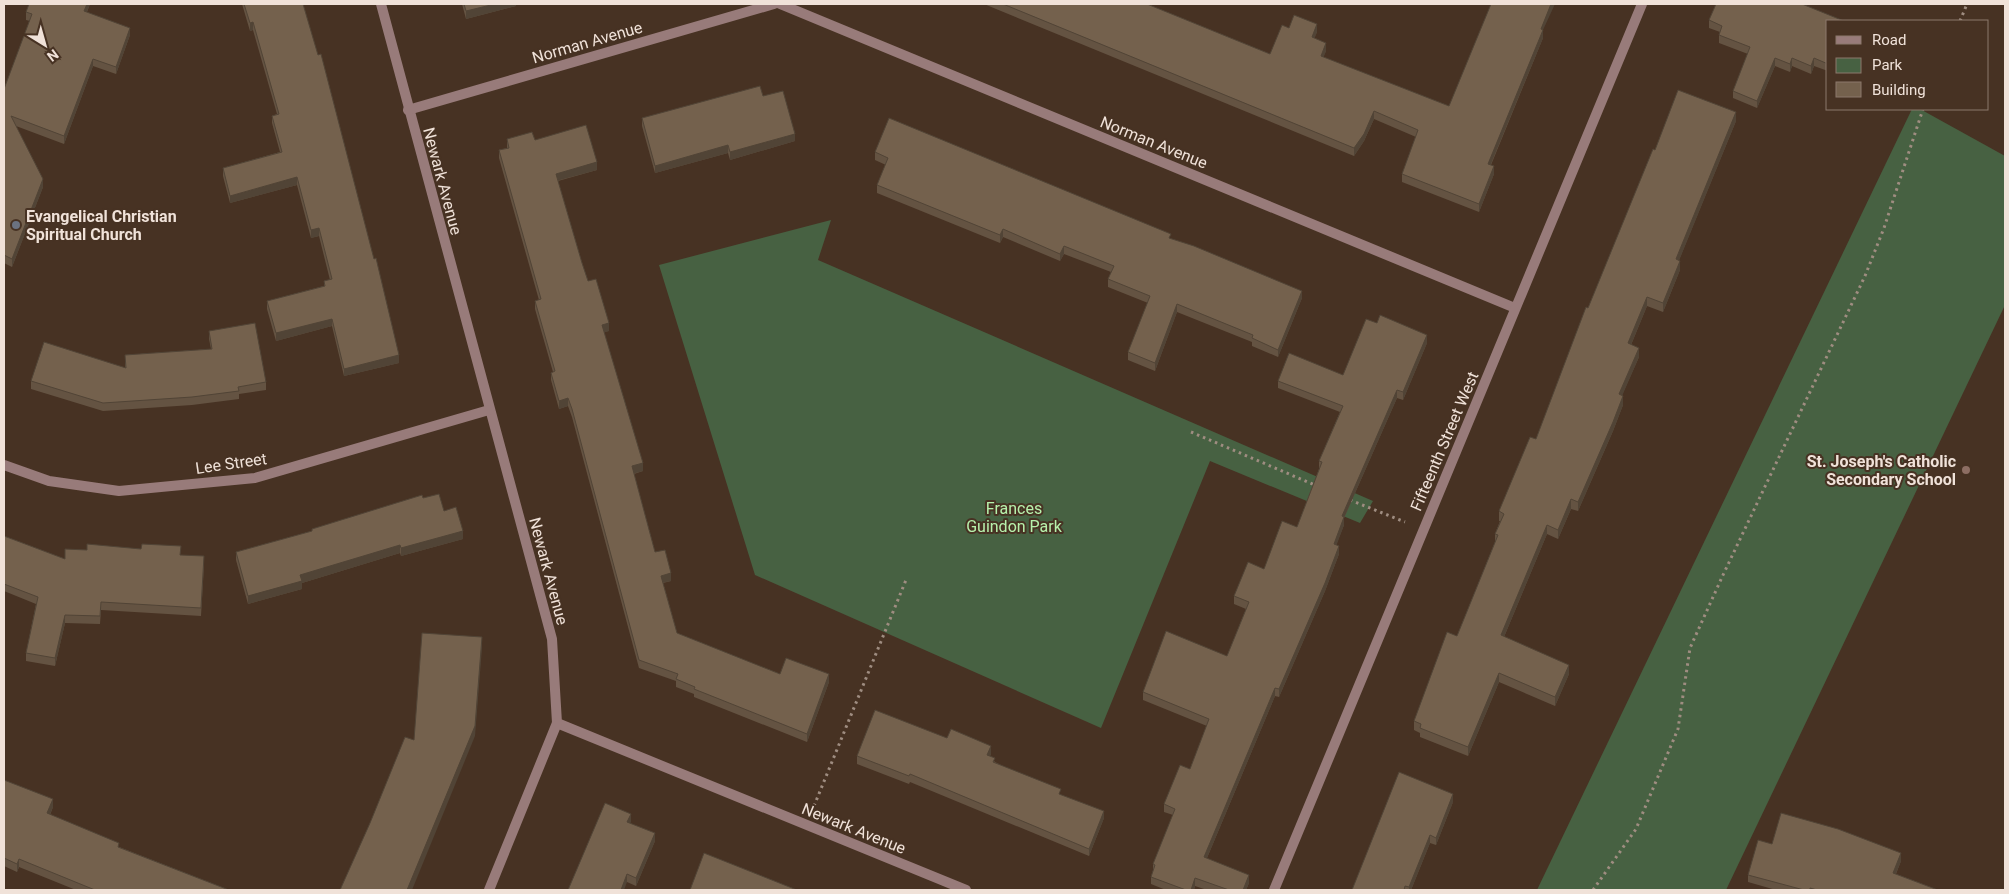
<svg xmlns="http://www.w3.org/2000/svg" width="2009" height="894" viewBox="0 0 2009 894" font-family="Roboto,sans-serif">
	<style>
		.green { fill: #476142 }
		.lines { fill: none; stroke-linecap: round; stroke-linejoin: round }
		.path { stroke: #9f8d81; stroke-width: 3; stroke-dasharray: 2.5 4; stroke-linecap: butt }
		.street { stroke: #987b7a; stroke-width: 10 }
		.wall { fill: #645342 }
		.shaded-wall { fill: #514436 }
		.building { fill: #74614d; stroke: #514436 }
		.worship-dot { fill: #6b7280; stroke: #473223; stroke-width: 2 }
		.education-dot { fill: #8d6e63; stroke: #473223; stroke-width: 2 }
		.labels { text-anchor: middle; stroke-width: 4; stroke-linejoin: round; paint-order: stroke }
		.street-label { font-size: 16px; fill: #f0e2d9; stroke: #473223 }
		.poi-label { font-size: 16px; font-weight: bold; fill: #f0e2d9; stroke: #473223; text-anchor: start }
		.park-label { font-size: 16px; fill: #b7f1ac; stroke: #473223 }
	</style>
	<rect width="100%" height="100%" fill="#473223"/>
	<g class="green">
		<path d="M1912,109H1920L2005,156V305L1726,890H1537Z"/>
		<path d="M831,220L818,260L1373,501L1360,523L1210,461L1101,728L755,575L659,265Z"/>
	</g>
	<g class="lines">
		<g class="path">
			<path d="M1960,21L1967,4"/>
			<path d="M1191,432L1317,486"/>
			<path d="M1350,500L1405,522"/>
			<path d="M814,806L906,580"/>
			<path d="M1593,890L1636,829L1678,729L1690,648L1723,575L1865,276L1884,228L1923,109"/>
		</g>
		<g class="street">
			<path d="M381,4L552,639L557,723L966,890"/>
			<path d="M780,4L1515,308"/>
			<path d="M408,110L774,4"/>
			<path d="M4,465L49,481L119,491L255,478L489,410"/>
			<path d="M489,890L557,723"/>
			<path d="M1274,890L1642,4"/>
		</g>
	</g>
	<g class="wall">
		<path d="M90,4L87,12L130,35L116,74L93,66L64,144L16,126L43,187L12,267L4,263V89L30,21L26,20V12Z"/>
		<path d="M242,4H303L399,363L344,376L332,326L276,341L267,309V301L324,286V281L330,280L319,236L311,238L297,185L230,203L223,176V168L280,152L272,123V116L277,114L253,30L250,31Z"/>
		<path d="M462,4H516V6L466,19Z"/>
		<path d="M984,4H1147L1270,54L1289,28L1317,32L1314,38L1326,51L1323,57L1449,106L1543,30V38L1491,165L1494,174L1479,212L1402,182V174L1416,137L1374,119L1364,141L1354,156Z"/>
		<path d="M1709,20L1828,21V71L1814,66L1811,74L1792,66L1790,72L1775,66L1757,108L1733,98V91L1748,54L1719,43V35L1720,32L1709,28Z"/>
		<path d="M763,96L795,141L730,160L728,153L655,173L642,126V118Z"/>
		<path d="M1736,121L1679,260L1680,270L1663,312L1647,306L1631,345L1639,357L1622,395L1623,405L1613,431L1578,511L1571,509L1558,539L1547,534L1504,637L1569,674L1555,706L1499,682L1468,756L1420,737V733L1414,730V721L1457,636L1495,542V534L1500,521H1499V511L1536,439L1588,308L1655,150Z"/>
		<path d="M507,139L535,140L597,170L558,181L582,263L588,281L609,331L604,332L643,471L634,474L655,552L671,581L663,583L677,633L780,674L829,682L807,742L694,697V694L676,687V681L639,668L572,417L568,406L559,409L551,380V373L553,372L535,309V301L539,300L499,158V150L507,148Z"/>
		<path d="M875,152L1171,239L1302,298L1278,357L1252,346V342L1177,312L1155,371L1128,360V352L1148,303L1108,287V279L1111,272L1064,254L1060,261L1003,237L1000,243L877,193V185L886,165L875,160Z"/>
		<path d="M209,331L266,382V390L239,394V399L192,405L103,411L31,389V381L125,368V355L211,349L209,339Z"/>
		<path d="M1427,343L1403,400L1397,398L1344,518V525L1336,545L1339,554L1325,591L1279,697L1275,696L1207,858L1249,883L1246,890H1207L1195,886L1194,890H1166L1151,884V877L1153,871V864L1173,815L1164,812V804L1190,769L1207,726L1143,700V692L1227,656L1246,609L1234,604V596L1264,569L1297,527L1319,469V461L1340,412L1278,388V381L1343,375Z"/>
		<path d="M423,498L444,511L463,539L401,556L400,553L302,583V589L248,604L236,560V552L312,531V529Z"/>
		<path d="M4,536L65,559L181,555L204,564L201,616L101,610L100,624L65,623L55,666L26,661V653L36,604L4,591Z"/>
		<path d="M947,738L991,754L990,756L995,762L1061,795L1104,818L1089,856L910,782L909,784L857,764V756Z"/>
		<path d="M4,780L53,807L50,815L119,847L229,890H76L19,867L17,872L4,866Z"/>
		<path d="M1453,802L1436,845L1430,843L1411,890H1352Z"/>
		<path d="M631,822L630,823L655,841L636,886L627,882L568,890Z"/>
		<path d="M1901,861L1896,874L1938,890H1776L1748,882V875Z"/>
	</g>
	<g class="shaded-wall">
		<path d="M87,4H90L84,19V11Z"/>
		<path d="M495,4H516V6L466,19V11Z"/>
		<path d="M1551,4H1555L1543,30V38L1488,171V164L1541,29Z"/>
		<path d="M253,22V30L250,31V23Z"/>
		<path d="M1317,24V32L1312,45V37Z"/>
		<path d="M130,28V35L116,74V67Z"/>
		<path d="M1326,43V51L1321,64V56Z"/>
		<path d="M1775,58V66L1757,108V101Z"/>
		<path d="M1792,58V66L1790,72V64Z"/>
		<path d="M1814,58V66L1811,74V66Z"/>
		<path d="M93,59V66L64,144V136Z"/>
		<path d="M1374,111V119L1364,141L1354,156V148Z"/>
		<path d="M1736,112V121L1676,268V259Z"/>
		<path d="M795,134V141L730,160V152Z"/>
		<path d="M728,145V153L655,173V166Z"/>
		<path d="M597,162V170L556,181V174Z"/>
		<path d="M1494,166V174L1479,212V204Z"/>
		<path d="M297,177V185L230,203V196Z"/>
		<path d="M43,179V187L12,267V259Z"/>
		<path d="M319,228V236L311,238V230Z"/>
		<path d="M1003,229V237L1000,243V235Z"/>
		<path d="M1064,246V254L1060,261V254Z"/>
		<path d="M1680,261V270L1663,312V303Z"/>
		<path d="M1302,291V298L1278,357V350Z"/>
		<path d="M1647,297V306L1628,352V343Z"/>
		<path d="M1177,304V312L1155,371V363Z"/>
		<path d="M332,319V326L276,341V333Z"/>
		<path d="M609,323V331L602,333V325Z"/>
		<path d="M1427,335V343L1403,400V392Z"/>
		<path d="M1639,348V357L1619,403V394Z"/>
		<path d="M399,355V363L344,376V369Z"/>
		<path d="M1397,390V398L1344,518V525L1334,552V544L1342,516Z"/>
		<path d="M1623,396V405L1613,431L1578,511V502Z"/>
		<path d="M568,398V406L559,409V401Z"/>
		<path d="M643,463V471L632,474V466Z"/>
		<path d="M1571,499V509L1558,539V530Z"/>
		<path d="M1547,525V534L1501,644V635Z"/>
		<path d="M463,531V539L401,556V548Z"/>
		<path d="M400,545V553L302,583V589L248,604V596L300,575Z"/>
		<path d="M1339,546V554L1325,591L1279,697V689Z"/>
		<path d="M671,573V581L661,583V576Z"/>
		<path d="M65,615V623L55,666V658Z"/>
		<path d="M482,637V648L475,736L412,890H407Z"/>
		<path d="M1569,665V674L1555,706V697Z"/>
		<path d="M1499,673V682L1468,756V747Z"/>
		<path d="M829,674V682L807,742V734Z"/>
		<path d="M1275,688V696L1204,865V857Z"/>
		<path d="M991,746V754L987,763V755Z"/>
		<path d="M1453,794V802L1436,845V838Z"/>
		<path d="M53,799V807L47,821V813Z"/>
		<path d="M1104,811V818L1089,856V849Z"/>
		<path d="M631,814V822L627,830V822Z"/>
		<path d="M655,833V841L636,886V878Z"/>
		<path d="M1430,835V843L1411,890H1409V887Z"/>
		<path d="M1901,853V861L1893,881V873Z"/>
		<path d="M19,859V867L17,872V864Z"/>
		<path d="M627,874V882L624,890H621Z"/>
		<path d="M1249,875V883L1246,890H1243Z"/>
		<path d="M1195,878V886L1194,890H1191Z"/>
	</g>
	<g class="building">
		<path d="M29,4H87L84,11L130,28L116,67L93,59L64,136L11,116L43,179L12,259L4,255V89L32,14L26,12Z"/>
		<path d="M244,4H303L318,55L321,54L374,259L376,258L399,355L344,369L332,319L276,333L267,301L325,286L324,281L332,279L319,228L311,230L297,177L230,196L223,168L282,152L272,116L279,114L253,22L250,23Z"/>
		<path d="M464,4H495L466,11Z"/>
		<path d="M1003,4H1147L1270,54L1282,25L1289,28L1294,15L1317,24L1312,37L1326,43L1321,56L1449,106L1491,4H1551L1541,29L1543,30L1488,164L1494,166L1479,204L1402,174L1418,130L1374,111L1364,134L1354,148Z"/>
		<path d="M1716,4H1802L1844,21H1828V64L1814,58L1811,66L1792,58L1790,64L1775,58L1757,101L1733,91L1750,47L1719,35L1722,26L1709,20Z"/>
		<path d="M760,86L763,96L783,91L795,134L730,152L728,145L655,166L642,118Z"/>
		<path d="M1678,90L1736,112L1676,259L1680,261L1663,303L1647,297L1628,343L1639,348L1619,394L1623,396L1613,422L1578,502L1571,499L1558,530L1547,525L1501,635L1569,665L1555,697L1499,673L1468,747L1420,728L1421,724L1414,721L1447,632L1457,636L1498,535L1495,534L1504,514L1499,511L1530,437L1536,439L1586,307L1588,308L1653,149L1655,150Z"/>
		<path d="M889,118L1171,234L1169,238L1194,246L1302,291L1278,350L1252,338L1253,335L1177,304L1155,363L1128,352L1150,296L1108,279L1114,266L1064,246L1060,254L1003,229L1000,235L877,185L888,158L875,152Z"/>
		<path d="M586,125L597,162L556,174L582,263L588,281L596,279L609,323L602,325L643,463L632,466L655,552L665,550L671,573L661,576L677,633L780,674L786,658L829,674L807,734L694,689L695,687L676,679L678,674L639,660L572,409L568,398L559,401L551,373L555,371L535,301L541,299L499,150L509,148L507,139L532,132L535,140Z"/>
		<path d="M1380,315L1427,335L1403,392L1397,390L1342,516L1344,517L1334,544L1339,546L1325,583L1279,689L1275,688L1204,857L1249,875L1243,890H1229L1195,878L1191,890H1186L1151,877L1155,865L1153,864L1175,809L1164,804L1180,765L1190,769L1209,719L1143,692L1166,631L1227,656L1249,602L1234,596L1248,562L1264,569L1282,521L1297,527L1322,462L1319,461L1343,406L1278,381L1289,353L1343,375L1366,319L1377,323Z"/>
		<path d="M255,323L266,382L238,387L239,391L192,397L103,403L31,381L44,342L126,368L125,355L212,349L209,331Z"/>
		<path d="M439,494L444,511L456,507L463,531L401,548L400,545L300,575L302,581L248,596L236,552L312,531V529L422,495L423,498Z"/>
		<path d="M4,536L65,559V549L87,550V544L141,549L142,544L181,546L180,555L204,556L201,608L101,602L100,616L65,615L55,658L26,653L38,597L4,584Z"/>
		<path d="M422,633L482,637L475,726L407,890H340L370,823L405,737L414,740Z"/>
		<path d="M875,710L947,738L951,729L991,746L987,755L995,758L993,762L1061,789L1059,794L1104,811L1089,849L910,774L909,776L857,756Z"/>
		<path d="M1399,772L1453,794L1436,838L1430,835L1409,887L1405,886L1404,890H1352Z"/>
		<path d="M4,780L53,799L47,813L119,843L118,847L229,890H95L19,859L17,864L4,858Z"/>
		<path d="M605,803L631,814L627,822L655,833L636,878L627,874L621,890H568Z"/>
		<path d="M1781,813L1838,829L1901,853L1893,873L1938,890H1817L1810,888V890H1804L1748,875L1758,840L1772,844Z"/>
		<path d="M704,853L797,890H690Z"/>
	</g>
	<circle class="worship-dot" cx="16" cy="225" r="5"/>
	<circle class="education-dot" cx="1966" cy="470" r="5"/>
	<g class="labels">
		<g class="street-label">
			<text transform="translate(587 42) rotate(-16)" y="6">Norman Avenue</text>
			<text transform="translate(1154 142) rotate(22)" y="6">Norman Avenue</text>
			<text transform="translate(443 181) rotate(75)" y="6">Newark Avenue</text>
			<text transform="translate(1444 441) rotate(-67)" y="6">Fifteenth Street West</text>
			<text transform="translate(231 463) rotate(-8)" y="6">Lee Street</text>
			<text transform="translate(549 571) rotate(75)" y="6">Newark Avenue</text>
			<text transform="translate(854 828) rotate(22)" y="6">Newark Avenue</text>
		</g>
		<g class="poi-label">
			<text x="26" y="222">Evangelical Christian<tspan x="26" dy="18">Spiritual Church</tspan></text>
			<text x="1956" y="467" text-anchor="end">St. Joseph's Catholic<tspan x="1956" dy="18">Secondary School</tspan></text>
		</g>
		<g class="park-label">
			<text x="1014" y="514">Frances<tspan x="1014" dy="18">Guindon Park</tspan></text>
		</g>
	</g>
	<rect width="2009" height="894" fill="none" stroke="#f0e2d9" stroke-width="10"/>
	<rect x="1826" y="20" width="162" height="90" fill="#473223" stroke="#8b786c"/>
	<rect x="1836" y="36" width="25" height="8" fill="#987b7a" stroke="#8b786c"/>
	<text x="1872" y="45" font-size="15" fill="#f0e2d9">Road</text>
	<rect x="1836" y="58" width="25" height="15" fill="#476142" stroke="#8b786c"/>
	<text x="1872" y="70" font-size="15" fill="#f0e2d9">Park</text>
	<rect x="1836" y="82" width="25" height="15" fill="#74614d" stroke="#8b786c"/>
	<text x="1872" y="95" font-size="15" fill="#f0e2d9">Building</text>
	<g transform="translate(45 45) rotate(143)" stroke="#473223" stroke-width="4" paint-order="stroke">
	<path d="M0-4L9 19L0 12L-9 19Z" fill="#f0e2d9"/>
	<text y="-8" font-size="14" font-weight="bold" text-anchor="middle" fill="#f0e2d9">N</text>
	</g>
</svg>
